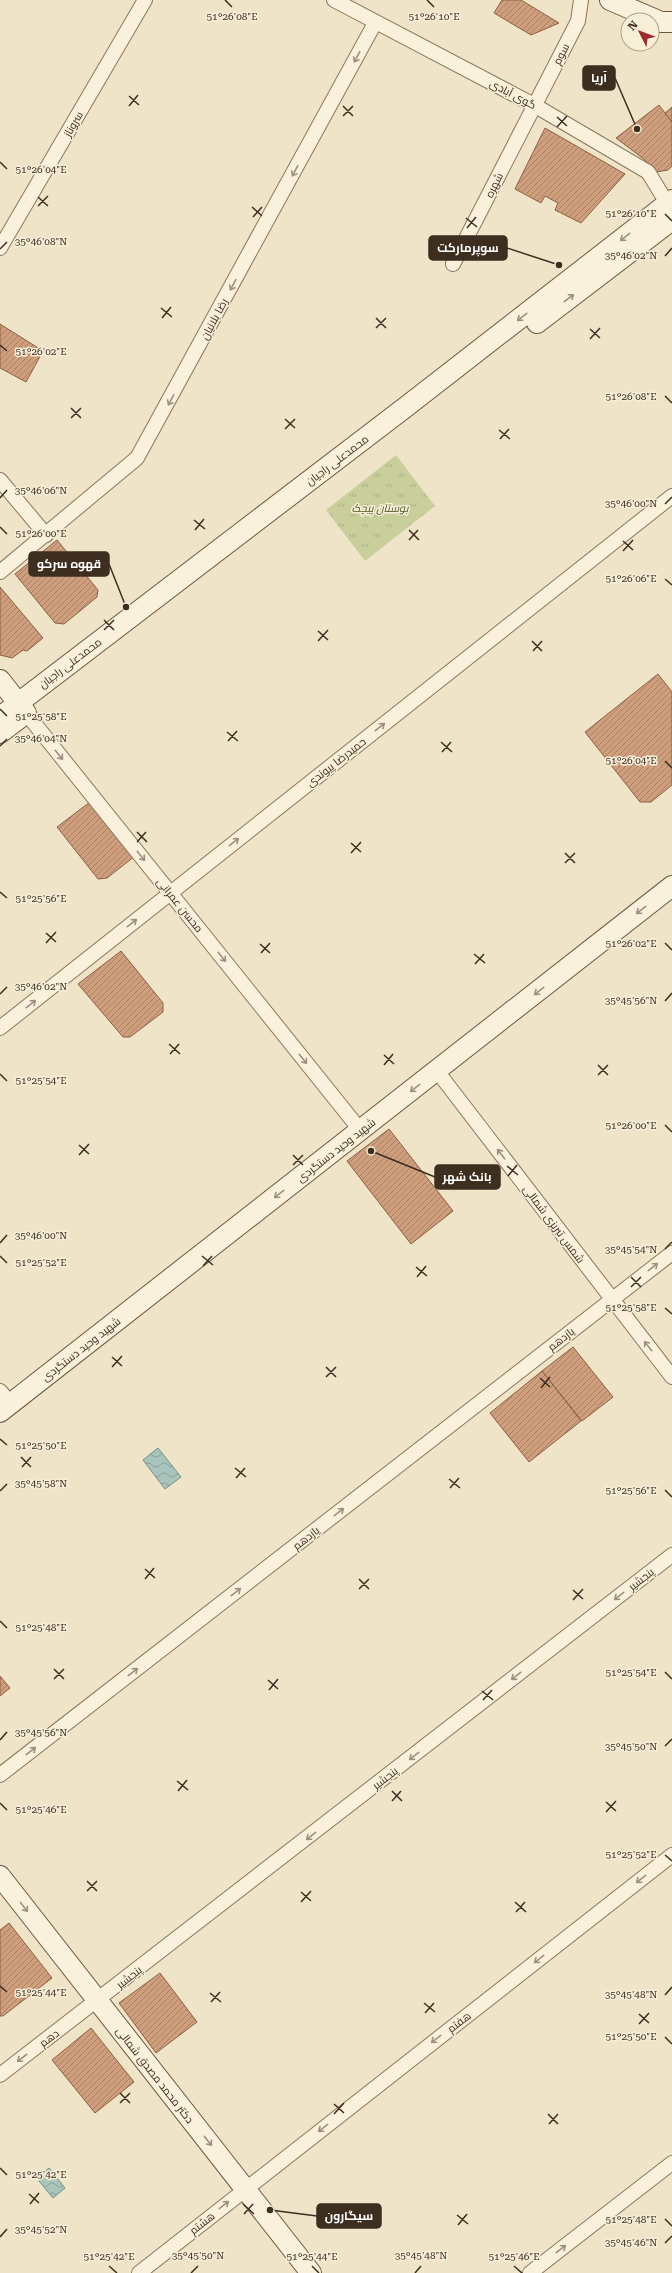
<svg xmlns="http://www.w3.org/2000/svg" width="672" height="2273" viewBox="0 0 672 2273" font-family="'Roboto Serif',Cairo,serif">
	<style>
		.park { fill: url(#park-tufts) }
		.water { fill: url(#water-waves); stroke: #6f938a }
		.building { fill: url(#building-hatch); stroke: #8d5f41 }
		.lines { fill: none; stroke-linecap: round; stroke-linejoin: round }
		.street-casing { stroke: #8d765c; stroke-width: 16 }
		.secondary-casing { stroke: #6f573f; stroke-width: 22 }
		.street { stroke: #faf1dc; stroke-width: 14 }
		.secondary { stroke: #faf1dc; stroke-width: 20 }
		.oneway { stroke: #9c907e }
		.ticks { fill: none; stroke: #3d2e20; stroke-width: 1.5 }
		.labels { text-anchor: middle; stroke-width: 3; stroke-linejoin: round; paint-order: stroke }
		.street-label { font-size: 11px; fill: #3d2e20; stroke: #f7eed8 }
		.park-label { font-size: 11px; font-style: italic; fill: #4d5a26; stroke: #f7eed8 }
		.ticks-label { font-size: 10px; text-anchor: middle; fill: #3d2e20; stroke: #f7eed8; stroke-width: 3; stroke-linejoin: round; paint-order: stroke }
		.leader { fill: none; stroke: #3d2e20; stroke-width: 1.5 }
		.callout-dot { fill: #3d2e20; stroke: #f7eed8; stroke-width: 1.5 }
		.callout { fill: #3d2e20; stroke: #3d2e20; stroke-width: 1.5 }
		.callout-label { font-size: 12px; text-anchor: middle; font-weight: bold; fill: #fff }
	</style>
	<defs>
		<pattern id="park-tufts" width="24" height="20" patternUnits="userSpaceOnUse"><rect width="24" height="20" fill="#c9cf9b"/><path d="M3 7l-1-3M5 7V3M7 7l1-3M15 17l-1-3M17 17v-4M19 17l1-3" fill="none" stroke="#aeb285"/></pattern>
		<pattern id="water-waves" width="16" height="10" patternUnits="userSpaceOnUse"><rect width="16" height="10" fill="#a9c4bc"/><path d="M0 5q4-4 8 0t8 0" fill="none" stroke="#8ba098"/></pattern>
		<pattern id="building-hatch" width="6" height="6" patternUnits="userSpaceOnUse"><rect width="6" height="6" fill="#cf9f7d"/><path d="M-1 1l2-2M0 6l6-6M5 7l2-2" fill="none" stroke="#a98266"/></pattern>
	</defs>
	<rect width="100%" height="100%" fill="#f0e4c8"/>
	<path class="park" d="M396,455L435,506L365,561L326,510Z"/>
	<g class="water">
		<path d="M158,1448L181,1477L165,1489L143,1460Z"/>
		<path d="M49,2168L65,2188L53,2198L39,2181L40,2175Z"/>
	</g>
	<g class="building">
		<path d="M502,0H521L559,23L531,35L494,13Z"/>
		<path d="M659,105L672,122V166L668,170L656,172L645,160L616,138Z"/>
		<path d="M672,107V122L665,113Z"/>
		<path d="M545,128L625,174L581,223L555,210L558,203L545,196L541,203L515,189Z"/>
		<path d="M0,324L43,351L26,382L0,368Z"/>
		<path d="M57,540L98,590L97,597L64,624L55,623L15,574Z"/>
		<path d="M0,587L43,638L27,651L23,650L12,658L0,655Z"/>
		<path d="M658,674L672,692V785L651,802H640L585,732Z"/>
		<path d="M90,802L135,856L107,878L98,879L57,827Z"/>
		<path d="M121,951L163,1003V1012L130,1037H123L78,984Z"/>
		<path d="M389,1129L453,1211L411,1244L347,1161Z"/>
		<path d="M573,1347L613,1397L582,1421L542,1371Z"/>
		<path d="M542,1371L581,1421L529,1462L490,1413Z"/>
		<path d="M0,1676L10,1688L0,1696Z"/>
		<path d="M9,1923L52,1978L3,2016H0V1930Z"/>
		<path d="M160,1973L197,2022L156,2053L119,2003Z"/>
		<path d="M91,2028L134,2082L95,2113L52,2060Z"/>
	</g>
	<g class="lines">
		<defs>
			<g id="street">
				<path d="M334,0L534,105L648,172L672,211"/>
				<path d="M0,248L145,0"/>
				<path d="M453,264L578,21L581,0"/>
				<path d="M0,480L46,535"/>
				<path d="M0,572L137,458L375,23"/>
				<path d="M26,713L361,1131"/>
				<path d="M0,1028L672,496"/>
				<path d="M437,1071L672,1377"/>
				<path d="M0,1391L11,1404"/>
				<path d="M0,1775L672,1253"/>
				<path d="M0,2075L672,1555"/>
				<path d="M139,2273L672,1855"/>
				<path d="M530,2273L672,2163"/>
			</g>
			<g id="secondary">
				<path d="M610,0L661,22H672"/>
				<path d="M537,323L672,220"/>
				<path d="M0,680L26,713"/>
				<path d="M0,717L407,406L672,200"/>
				<path d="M0,733L25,714"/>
				<path d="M0,1412L672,886"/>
				<path d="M0,1876L311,2273"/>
			</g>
		</defs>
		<use href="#street" class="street-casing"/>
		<use href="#secondary" class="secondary-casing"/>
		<use href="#street" class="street"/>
		<use href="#secondary" class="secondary"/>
	</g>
	<defs><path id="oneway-shaft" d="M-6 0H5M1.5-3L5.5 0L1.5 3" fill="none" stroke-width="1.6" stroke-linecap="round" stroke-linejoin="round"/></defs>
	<g class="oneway">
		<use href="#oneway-shaft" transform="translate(357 57) rotate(118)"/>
		<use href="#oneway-shaft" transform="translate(295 171) rotate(118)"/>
		<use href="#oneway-shaft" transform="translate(625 237) rotate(142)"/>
		<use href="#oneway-shaft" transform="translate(233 285) rotate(118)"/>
		<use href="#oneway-shaft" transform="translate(569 298) rotate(-37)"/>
		<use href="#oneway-shaft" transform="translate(522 317) rotate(142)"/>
		<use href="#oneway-shaft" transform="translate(171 400) rotate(118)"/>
		<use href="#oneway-shaft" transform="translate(380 727) rotate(-38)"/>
		<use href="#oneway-shaft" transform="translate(59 755) rotate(51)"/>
		<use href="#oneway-shaft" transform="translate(234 842) rotate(-38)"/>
		<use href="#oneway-shaft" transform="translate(141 856) rotate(51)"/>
		<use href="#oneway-shaft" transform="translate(641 910) rotate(142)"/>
		<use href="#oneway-shaft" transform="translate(132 923) rotate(-38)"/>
		<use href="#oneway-shaft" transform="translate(222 957) rotate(51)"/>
		<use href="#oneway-shaft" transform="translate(539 991) rotate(142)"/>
		<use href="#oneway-shaft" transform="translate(31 1004) rotate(-38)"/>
		<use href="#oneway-shaft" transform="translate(303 1059) rotate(51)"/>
		<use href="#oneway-shaft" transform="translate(415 1088) rotate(142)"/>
		<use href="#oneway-shaft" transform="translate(501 1154) rotate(-127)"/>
		<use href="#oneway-shaft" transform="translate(279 1194) rotate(142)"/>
		<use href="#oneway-shaft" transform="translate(653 1267) rotate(-38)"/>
		<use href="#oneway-shaft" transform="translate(648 1346) rotate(-128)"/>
		<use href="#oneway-shaft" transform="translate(339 1512) rotate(-38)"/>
		<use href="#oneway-shaft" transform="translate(236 1592) rotate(-38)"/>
		<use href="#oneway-shaft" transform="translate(619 1596) rotate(142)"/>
		<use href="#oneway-shaft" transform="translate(133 1672) rotate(-38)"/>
		<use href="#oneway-shaft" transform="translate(516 1676) rotate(142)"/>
		<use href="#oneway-shaft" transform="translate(31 1751) rotate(-38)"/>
		<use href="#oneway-shaft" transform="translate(414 1756) rotate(142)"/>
		<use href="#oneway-shaft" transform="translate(311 1836) rotate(142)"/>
		<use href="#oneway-shaft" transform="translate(641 1879) rotate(142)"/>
		<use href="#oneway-shaft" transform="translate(24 1907) rotate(52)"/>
		<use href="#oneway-shaft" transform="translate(539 1959) rotate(142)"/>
		<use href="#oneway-shaft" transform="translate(436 2039) rotate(142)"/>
		<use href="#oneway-shaft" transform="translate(22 2058) rotate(143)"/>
		<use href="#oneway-shaft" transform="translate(323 2128) rotate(142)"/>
		<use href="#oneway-shaft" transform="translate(208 2141) rotate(52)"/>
		<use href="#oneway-shaft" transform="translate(224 2205) rotate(-38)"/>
		<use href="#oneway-shaft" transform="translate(561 2249) rotate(-38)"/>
	</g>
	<path class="ticks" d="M225,0L232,7M427,0L434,7M129,96L139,105M129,106L138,95M343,106L353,116M343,116L353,106M557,117L567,126M557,127L567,116M0,162L7,169M38,197L48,206M38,206L48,196M252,207L262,216M665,214L672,221M253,217L262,207M466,218L477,227M467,228L476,217M0,249L7,242M665,256L672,248M161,308L172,317M162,318L171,307M376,318L386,328M376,328L386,318M590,329L600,338M590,339L600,328M0,345L7,351M665,396L672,403M71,408L81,418M71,418L81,408M285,419L295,428M285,429L295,419M499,430L510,439M500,439L509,429M0,498L7,490M665,504L672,497M194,520L205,529M0,527L7,534M195,530L204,519M409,530L419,540M409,540L418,530M623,541L633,550M623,551L633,540M665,579L672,585M104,620L114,630M104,630L114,620M318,631L328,640M318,641L328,630M532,641L542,651M533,651L542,641M0,709L7,716M227,732L238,741M228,741L237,731M441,742L452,752M0,746L7,739M442,752L451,742M665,761L672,768M137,832L147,842M137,842L146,832M351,843L361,852M351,853L361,842M565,853L575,863M565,863L575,853M0,892L7,898M46,933L56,942M46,943L56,932M665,943L672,950M260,944L270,953M261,953L270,943M474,954L485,963M475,964L484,954M0,994L7,987M665,1001L672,993M169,1044L180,1054M170,1054L179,1044M384,1055L394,1064M384,1065L393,1054M598,1065L608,1075M0,1074L7,1081M598,1075L608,1065M665,1125L672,1132M79,1145L89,1154M79,1155L89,1144M293,1155L303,1165M293,1165L303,1155M507,1166L518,1175M508,1176L517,1165M0,1243L7,1235M665,1249L672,1242M0,1256L7,1263M202,1256L213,1265M203,1266L212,1256M416,1267L427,1276M417,1277L426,1266M631,1277L641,1287M631,1287L641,1277M665,1308L672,1314M112,1357L122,1366M112,1367L122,1356M326,1367L336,1377M326,1377L336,1367M540,1378L550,1387M541,1388L550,1377M0,1439L7,1445M21,1457L31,1467M22,1467L31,1457M235,1468L246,1477M236,1478L245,1468M449,1479L460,1488M450,1488L459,1478M665,1490L672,1497M0,1491L7,1484M145,1569L155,1578M145,1579L154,1568M359,1579L369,1589M359,1589L369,1579M573,1590L583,1599M573,1600L583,1589M0,1621L7,1628M54,1669L64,1679M665,1672L672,1679M54,1679L64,1669M268,1680L278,1689M269,1690L278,1679M482,1691L493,1700M483,1700L492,1690M0,1740L7,1732M665,1746L672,1739M177,1781L188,1790M178,1791L187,1780M392,1791L402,1801M392,1801L401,1791M606,1802L616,1811M0,1803L7,1810M606,1812L616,1801M665,1855L672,1861M87,1881L97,1891M87,1891L97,1881M301,1892L311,1901M301,1902L311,1891M515,1902L526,1912M516,1912L525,1902M0,1986L7,1992M210,1993L221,2002M665,1995L672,1987M211,2002L220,1992M424,2003L435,2012M425,2013L434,2003M639,2014L649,2023M639,2024L649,2013M665,2037L672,2044M120,2093L130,2103M120,2103L130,2093M334,2104L344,2113M334,2114L344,2103M548,2114L558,2124M549,2124L558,2114M0,2168L7,2175M29,2194L39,2203M30,2204L39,2193M243,2204L254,2214M244,2214L253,2204M457,2215L468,2224M665,2219L672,2226M458,2225L467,2214M0,2237L7,2229M665,2243L672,2236M109,2266L117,2273M312,2266L319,2273M514,2266L522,2273M191,2273L198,2266M415,2273L421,2266"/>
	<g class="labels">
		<g class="street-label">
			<text transform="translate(561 54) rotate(-63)" y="4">سوم</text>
			<text transform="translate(513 94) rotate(28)" y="4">گوی آبادی</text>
			<text transform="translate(73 124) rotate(-60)" y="4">سروناز</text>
			<text transform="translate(494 185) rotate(-63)" y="4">شهره</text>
			<text transform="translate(214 319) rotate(-62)" y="4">رضا بلانیان</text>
			<text transform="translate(337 460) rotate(-37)" y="4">محمدعلی راجیان</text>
			<text transform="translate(70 663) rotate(-37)" y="4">محمدعلی راجیان</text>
			<text transform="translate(336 762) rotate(-38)" y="4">حمیدرضا پیوندی</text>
			<text transform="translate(180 905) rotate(51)" y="4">محسن عمرانی</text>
			<text transform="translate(336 1150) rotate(-38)" y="4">شهید وحید دستگردی</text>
			<text transform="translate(554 1224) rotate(53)" y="4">شمس تبریزی شمالی</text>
			<text transform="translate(561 1339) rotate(-38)" y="4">یازدهم</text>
			<text transform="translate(81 1349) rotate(-38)" y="4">شهید وحید دستگردی</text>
			<text transform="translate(306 1538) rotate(-38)" y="4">یازدهم</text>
			<text transform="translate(641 1579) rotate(-38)" y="4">پنجشیر</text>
			<text transform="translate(385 1778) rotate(-38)" y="4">پنجشیر</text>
			<text transform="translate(129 1977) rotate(-38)" y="4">پنجشیر</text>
			<text transform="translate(459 2022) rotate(-38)" y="4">هفتم</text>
			<text transform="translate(49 2038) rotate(-37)" y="4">دهم</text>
			<text transform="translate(155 2075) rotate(52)" y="4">دکتر محمد مصدق شمالی</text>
			<text transform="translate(202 2223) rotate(-38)" y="4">هشتم</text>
		</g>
		<g class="park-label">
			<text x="380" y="512">بوستان پیچک</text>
		</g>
	</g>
	<g class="ticks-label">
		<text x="232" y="20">51°26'08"E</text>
		<text x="434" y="20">51°26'10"E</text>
		<text x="41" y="173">51°26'04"E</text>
		<text x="631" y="217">51°26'10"E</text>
		<text x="41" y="245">35°46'08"N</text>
		<text x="631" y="259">35°46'02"N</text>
		<text x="41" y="355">51°26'02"E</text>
		<text x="631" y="400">51°26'08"E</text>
		<text x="41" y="494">35°46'06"N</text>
		<text x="631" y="507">35°46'00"N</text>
		<text x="41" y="537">51°26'00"E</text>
		<text x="631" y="582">51°26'06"E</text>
		<text x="41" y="720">51°25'58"E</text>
		<text x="41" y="742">35°46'04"N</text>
		<text x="631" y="764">51°26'04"E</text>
		<text x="41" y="902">51°25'56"E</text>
		<text x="631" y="947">51°26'02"E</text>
		<text x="41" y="990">35°46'02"N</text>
		<text x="631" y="1004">35°45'56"N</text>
		<text x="41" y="1084">51°25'54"E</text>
		<text x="631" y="1129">51°26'00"E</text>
		<text x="41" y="1239">35°46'00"N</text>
		<text x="631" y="1253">35°45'54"N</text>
		<text x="41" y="1266">51°25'52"E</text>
		<text x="631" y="1311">51°25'58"E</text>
		<text x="41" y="1449">51°25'50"E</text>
		<text x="41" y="1487">35°45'58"N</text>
		<text x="631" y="1494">51°25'56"E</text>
		<text x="41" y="1631">51°25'48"E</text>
		<text x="631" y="1676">51°25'54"E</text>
		<text x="41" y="1736">35°45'56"N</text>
		<text x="631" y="1750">35°45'50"N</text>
		<text x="41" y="1813">51°25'46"E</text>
		<text x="631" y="1858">51°25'52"E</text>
		<text x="41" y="1996">51°25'44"E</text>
		<text x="631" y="1998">35°45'48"N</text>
		<text x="631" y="2040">51°25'50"E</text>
		<text x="41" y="2178">51°25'42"E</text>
		<text x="631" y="2223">51°25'48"E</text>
		<text x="41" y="2233">35°45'52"N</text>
		<text x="631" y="2246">35°45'46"N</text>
		<text x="198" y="2259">35°45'50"N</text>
		<text x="421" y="2259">35°45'48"N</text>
		<text x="109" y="2260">51°25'42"E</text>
		<text x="312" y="2260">51°25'44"E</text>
		<text x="514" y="2260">51°25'46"E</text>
	</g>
	<path class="leader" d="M637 129L615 78M559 265L507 248M126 607L109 564M371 1151L435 1177M270 2210L317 2216"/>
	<g class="callout-dot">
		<circle cx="637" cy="129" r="4"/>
		<circle cx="559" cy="265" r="4"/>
		<circle cx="126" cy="607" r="4"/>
		<circle cx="371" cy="1151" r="4"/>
		<circle cx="270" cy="2210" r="4"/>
	</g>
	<g class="callout">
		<rect x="583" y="66" width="32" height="24" rx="4"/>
		<rect x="429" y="236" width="78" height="24" rx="4"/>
		<rect x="29" y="552" width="80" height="24" rx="4"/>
		<rect x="435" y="1165" width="65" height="24" rx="4"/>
		<rect x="317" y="2204" width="64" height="24" rx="4"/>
	</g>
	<g class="callout-label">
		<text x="599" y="82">آریا</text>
		<text x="468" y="252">سوپرمارکت</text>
		<text x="69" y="568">قهوه سرکو</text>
		<text x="467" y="1181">بانک شهر</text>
		<text x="349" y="2220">سیگارون</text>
	</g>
	<g transform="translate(640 32) rotate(312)"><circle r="19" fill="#f7eed8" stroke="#ada18e"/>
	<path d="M0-3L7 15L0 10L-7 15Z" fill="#9e2a2b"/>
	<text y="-6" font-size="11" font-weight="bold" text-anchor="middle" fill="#3d2e20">N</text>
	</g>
</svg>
